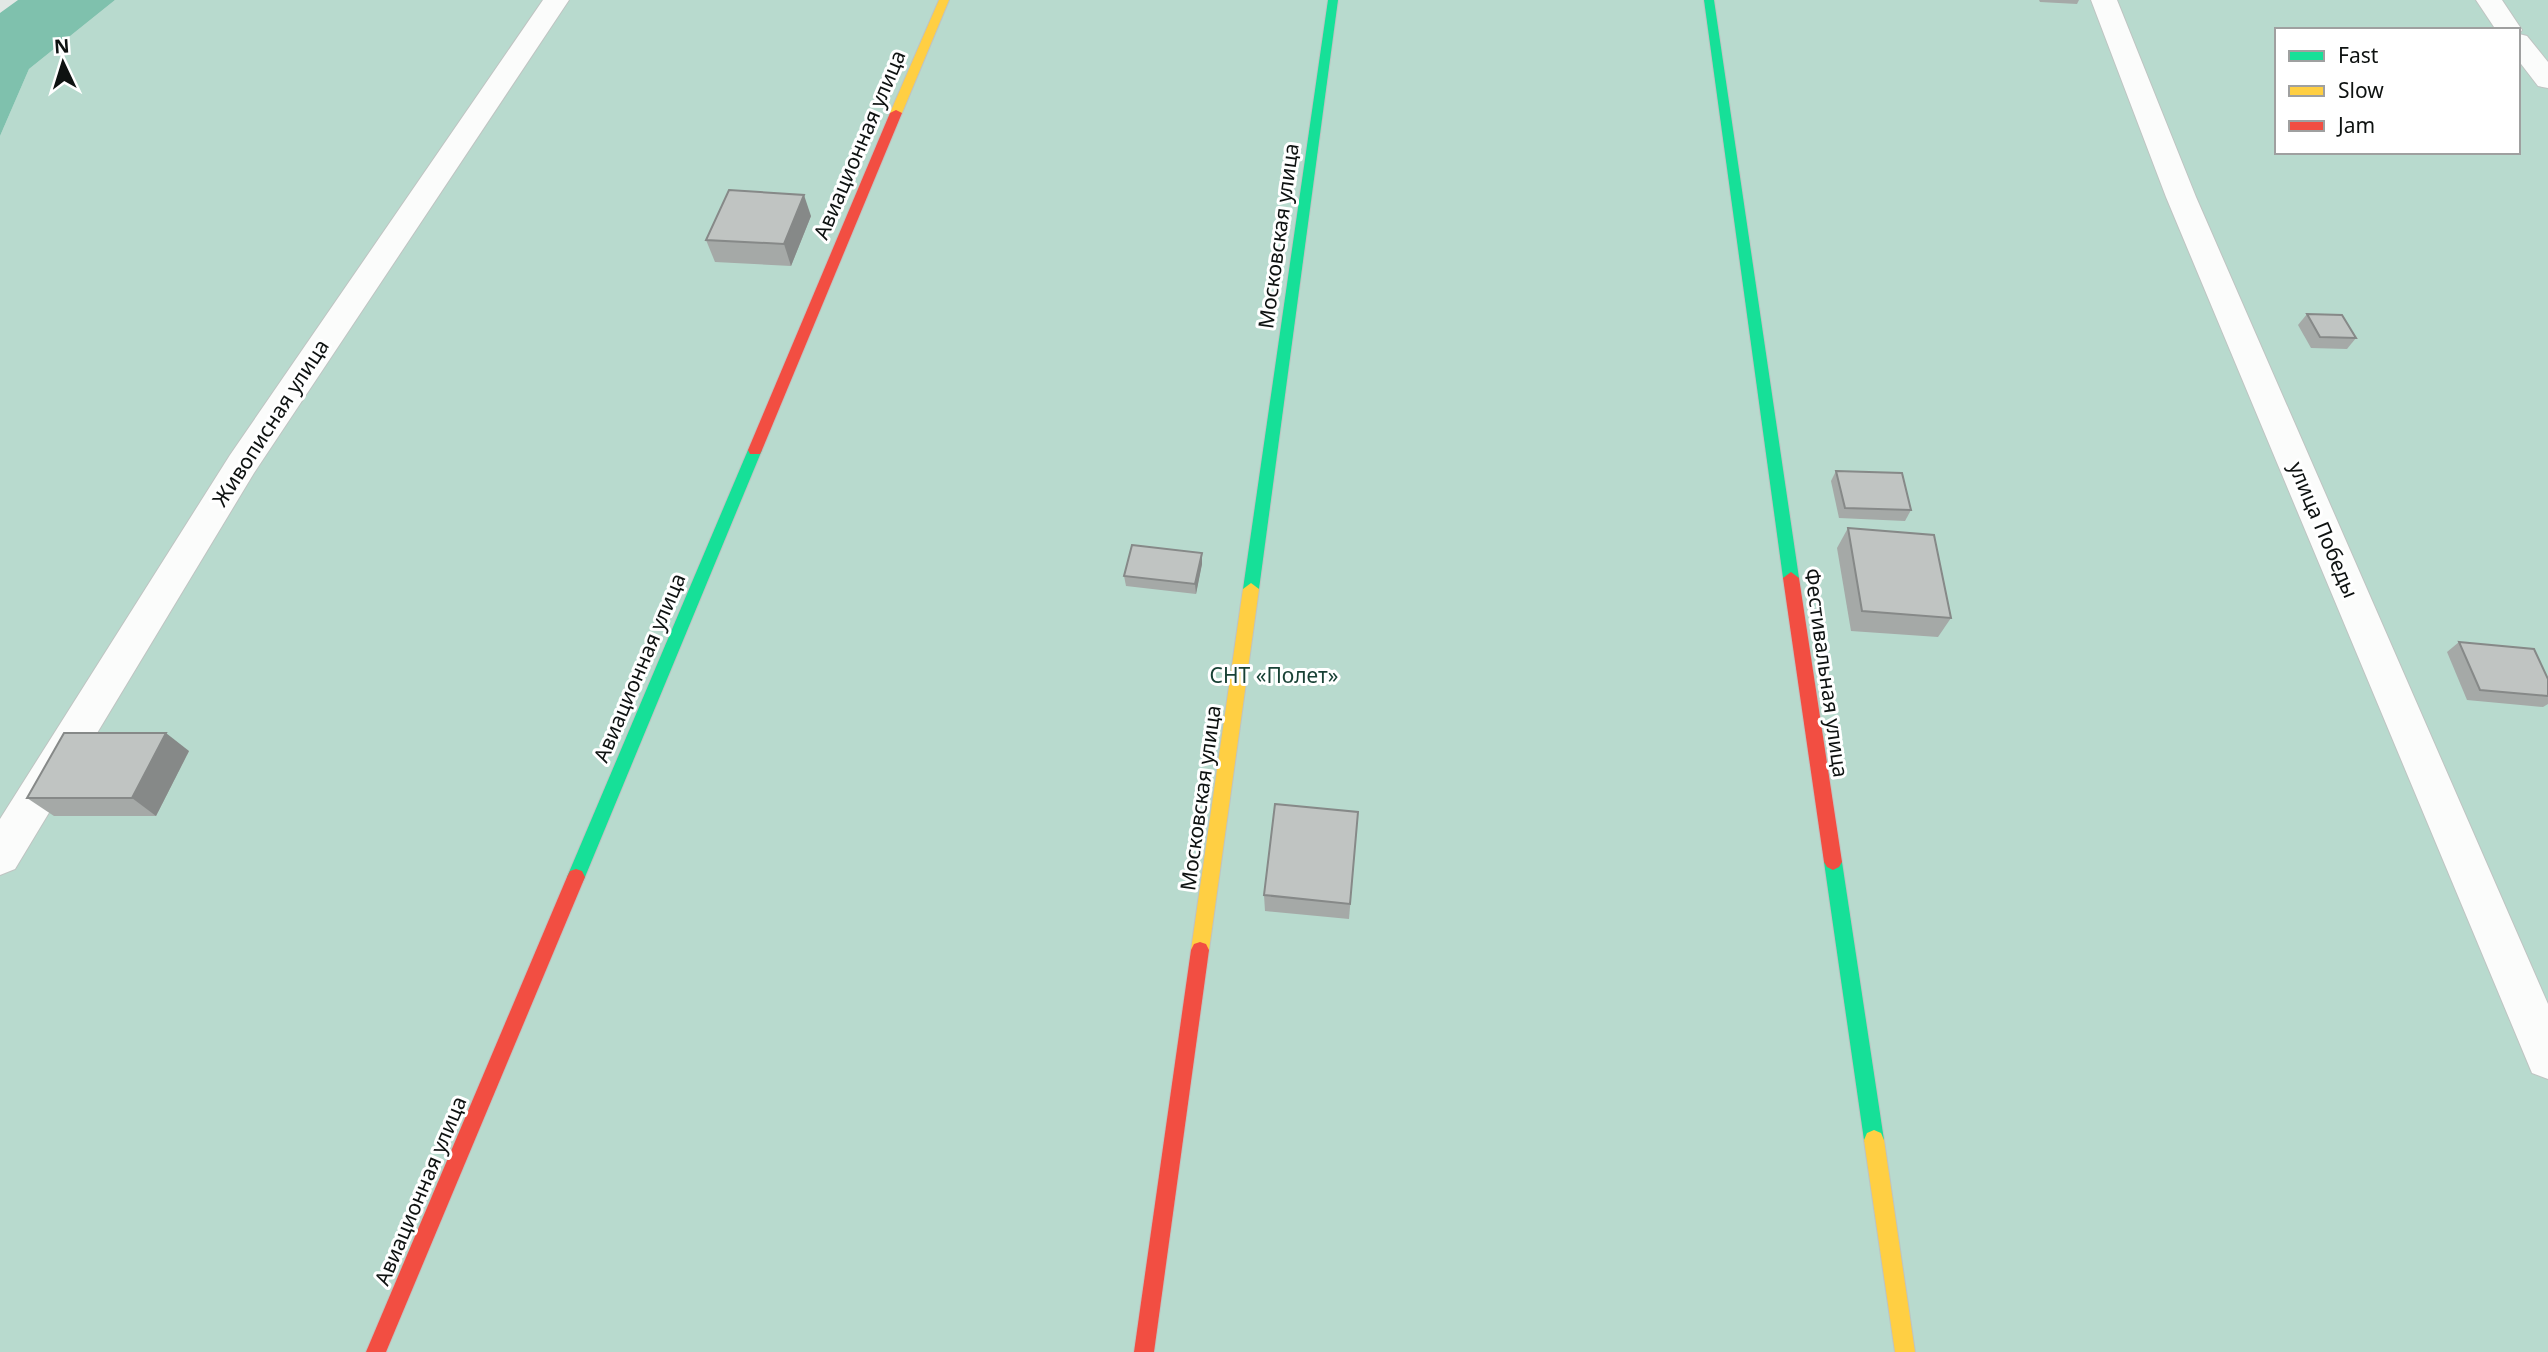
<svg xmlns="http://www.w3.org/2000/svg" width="2548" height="1352" viewBox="0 0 2548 1352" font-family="'Noto Sans',sans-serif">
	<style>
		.green { fill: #b8dace; fill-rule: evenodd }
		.water { fill: #7fc1ad }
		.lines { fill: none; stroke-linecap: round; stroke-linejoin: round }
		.street-casing { stroke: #bfc4c2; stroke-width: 2 }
		.fast-casing { stroke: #bfc4c2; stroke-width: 2 }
		.slow-casing { stroke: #bfc4c2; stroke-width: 2 }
		.jam-casing { stroke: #bfc4c2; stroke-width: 2 }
		.street { fill: #fbfcfb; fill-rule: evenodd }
		.fast { fill: #16e098; fill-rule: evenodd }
		.slow { fill: #ffcf43; fill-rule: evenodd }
		.jam { fill: #f24e42; fill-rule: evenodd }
		.wall { fill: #a5a9a7 }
		.shaded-wall { fill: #868988 }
		.building { fill: #c0c4c2; stroke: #868988; stroke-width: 2 }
		.labels { text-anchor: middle; stroke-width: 6; stroke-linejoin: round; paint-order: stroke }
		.street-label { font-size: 21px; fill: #0e1211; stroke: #fff }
		.park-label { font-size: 21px; fill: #184135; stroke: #fff }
	</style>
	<rect width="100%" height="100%" fill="#e2e8e5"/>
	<path class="green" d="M115,0H2548V1352H0V136L29,69ZM2277,30H2518V152H2277Z"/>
	<path class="water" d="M18,0H115L29,69L0,136V13Z"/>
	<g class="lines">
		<defs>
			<g id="street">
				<path d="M543,0H569L254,473L15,869L0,875V819L230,455Z"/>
				<path d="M2091,0H2117L2196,197L2548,1004V1079L2532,1073L2166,197Z"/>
				<path d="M2476,0H2502L2522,30L2519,34L2527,36L2548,62V88L2538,86L2518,60V30H2496Z"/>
			</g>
			<g id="fast">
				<path d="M1328,0H1338L1259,589L1251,595L1243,589Z"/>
				<path d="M1704,0H1714L1799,578L1791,584L1783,578Z"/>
				<path d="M755,445L762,450L585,877L582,883L576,885L570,883L567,877L748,450Z"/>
				<path d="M1833,854L1839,857L1842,862L1884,1140L1881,1147L1874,1150L1867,1147L1864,1140L1824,862L1827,857Z"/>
			</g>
			<g id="slow">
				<path d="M939,0H949L902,113L900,115H892L890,113Z"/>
				<path d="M1251,583L1259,589L1209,950L1206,956L1200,958L1194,956L1191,950L1243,589Z"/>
				<path d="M1874,1130L1881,1133L1884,1140L1915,1352H1895L1864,1140L1867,1133Z"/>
			</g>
			<g id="jam">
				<path d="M896,110L902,113L762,450L760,454H750L748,450L890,113Z"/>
				<path d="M1791,572L1799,578L1842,862L1839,867L1833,870L1827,867L1824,862L1783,578Z"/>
				<path d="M576,869L582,871L585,877L386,1352H366L567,877L570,871Z"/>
				<path d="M1200,942L1206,944L1209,950L1154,1352H1134L1191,950L1194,944Z"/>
			</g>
		</defs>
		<use href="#street" class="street-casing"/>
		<use href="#fast" class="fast-casing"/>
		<use href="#slow" class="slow-casing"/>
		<use href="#jam" class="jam-casing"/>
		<use href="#street" class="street"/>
		<use href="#fast" class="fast"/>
		<use href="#slow" class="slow"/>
		<use href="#jam" class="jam"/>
	</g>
	<g class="wall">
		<path d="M2039,0H2079L2077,4L2040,2Z"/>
		<path d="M811,216L791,266L715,262L706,240Z"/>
		<path d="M2307,314L2356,338L2347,349L2311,348L2298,325Z"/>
		<path d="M1836,471L1911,510L1905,521L1839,518L1831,481Z"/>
		<path d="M1848,528L1951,618L1938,637L1851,631L1837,548Z"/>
		<path d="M1202,553V564L1196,594L1126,586L1124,576Z"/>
		<path d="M2459,642L2548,679V704L2543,707L2467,700L2447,652Z"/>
		<path d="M189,751L156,816H54L27,798Z"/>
		<path d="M1358,812L1349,919L1265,911L1264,895Z"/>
	</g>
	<g class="shaded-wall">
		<path d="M804,195L811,216L791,266L784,244Z"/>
		<path d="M1202,553V564L1196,594L1195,584Z"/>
		<path d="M166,733L189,751L156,816L132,798Z"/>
	</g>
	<g class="building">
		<path d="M729,190L804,195L784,244L706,240Z"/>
		<path d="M2307,314L2342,315L2356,338L2320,337Z"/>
		<path d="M1836,471L1902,473L1911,510L1845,508Z"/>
		<path d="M1848,528L1934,535L1951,618L1862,611Z"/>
		<path d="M1132,545L1202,553L1195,584L1124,576Z"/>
		<path d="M2459,642L2534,649L2548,679V696L2480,690Z"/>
		<path d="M64,733H166L132,798H27Z"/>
		<path d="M1275,804L1358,812L1350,904L1264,895Z"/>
	</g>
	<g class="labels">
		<g class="street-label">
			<text transform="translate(860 145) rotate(-67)" y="7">Авиационная улица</text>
			<text transform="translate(1279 236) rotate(-82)" y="7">Московская улица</text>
			<text transform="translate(271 423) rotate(-57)" y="7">Живописная улица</text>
			<text transform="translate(2323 530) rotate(67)" y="7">улица Победы</text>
			<text transform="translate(640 668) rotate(-67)" y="7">Авиационная улица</text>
			<text transform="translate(1826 673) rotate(82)" y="7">Фестивальная улица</text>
			<text transform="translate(1201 798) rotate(-82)" y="7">Московская улица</text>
			<text transform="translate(421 1191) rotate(-67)" y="7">Авиационная улица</text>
		</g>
		<g class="park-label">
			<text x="1274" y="683">СНТ «Полет»</text>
		</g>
	</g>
	<rect x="2275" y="28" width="245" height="126" fill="#ffffff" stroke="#9fa0a0" stroke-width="2"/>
	<rect x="2289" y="51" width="35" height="10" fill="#16e098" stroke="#9fa0a0" stroke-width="2"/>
	<text x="2338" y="63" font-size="21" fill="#0e1211">Fast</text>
	<rect x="2289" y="86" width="35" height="10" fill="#ffcf43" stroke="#9fa0a0" stroke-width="2"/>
	<text x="2338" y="98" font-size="21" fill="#0e1211">Slow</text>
	<rect x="2289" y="121" width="35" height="10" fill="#f24e42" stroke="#9fa0a0" stroke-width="2"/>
	<text x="2338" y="133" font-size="21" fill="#0e1211">Jam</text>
	<g transform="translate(63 63) rotate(356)" stroke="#ffffff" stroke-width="5" paint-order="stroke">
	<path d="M0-5L12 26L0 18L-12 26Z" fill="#0e1211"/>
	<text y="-10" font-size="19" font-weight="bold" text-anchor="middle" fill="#0e1211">N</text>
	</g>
</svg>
